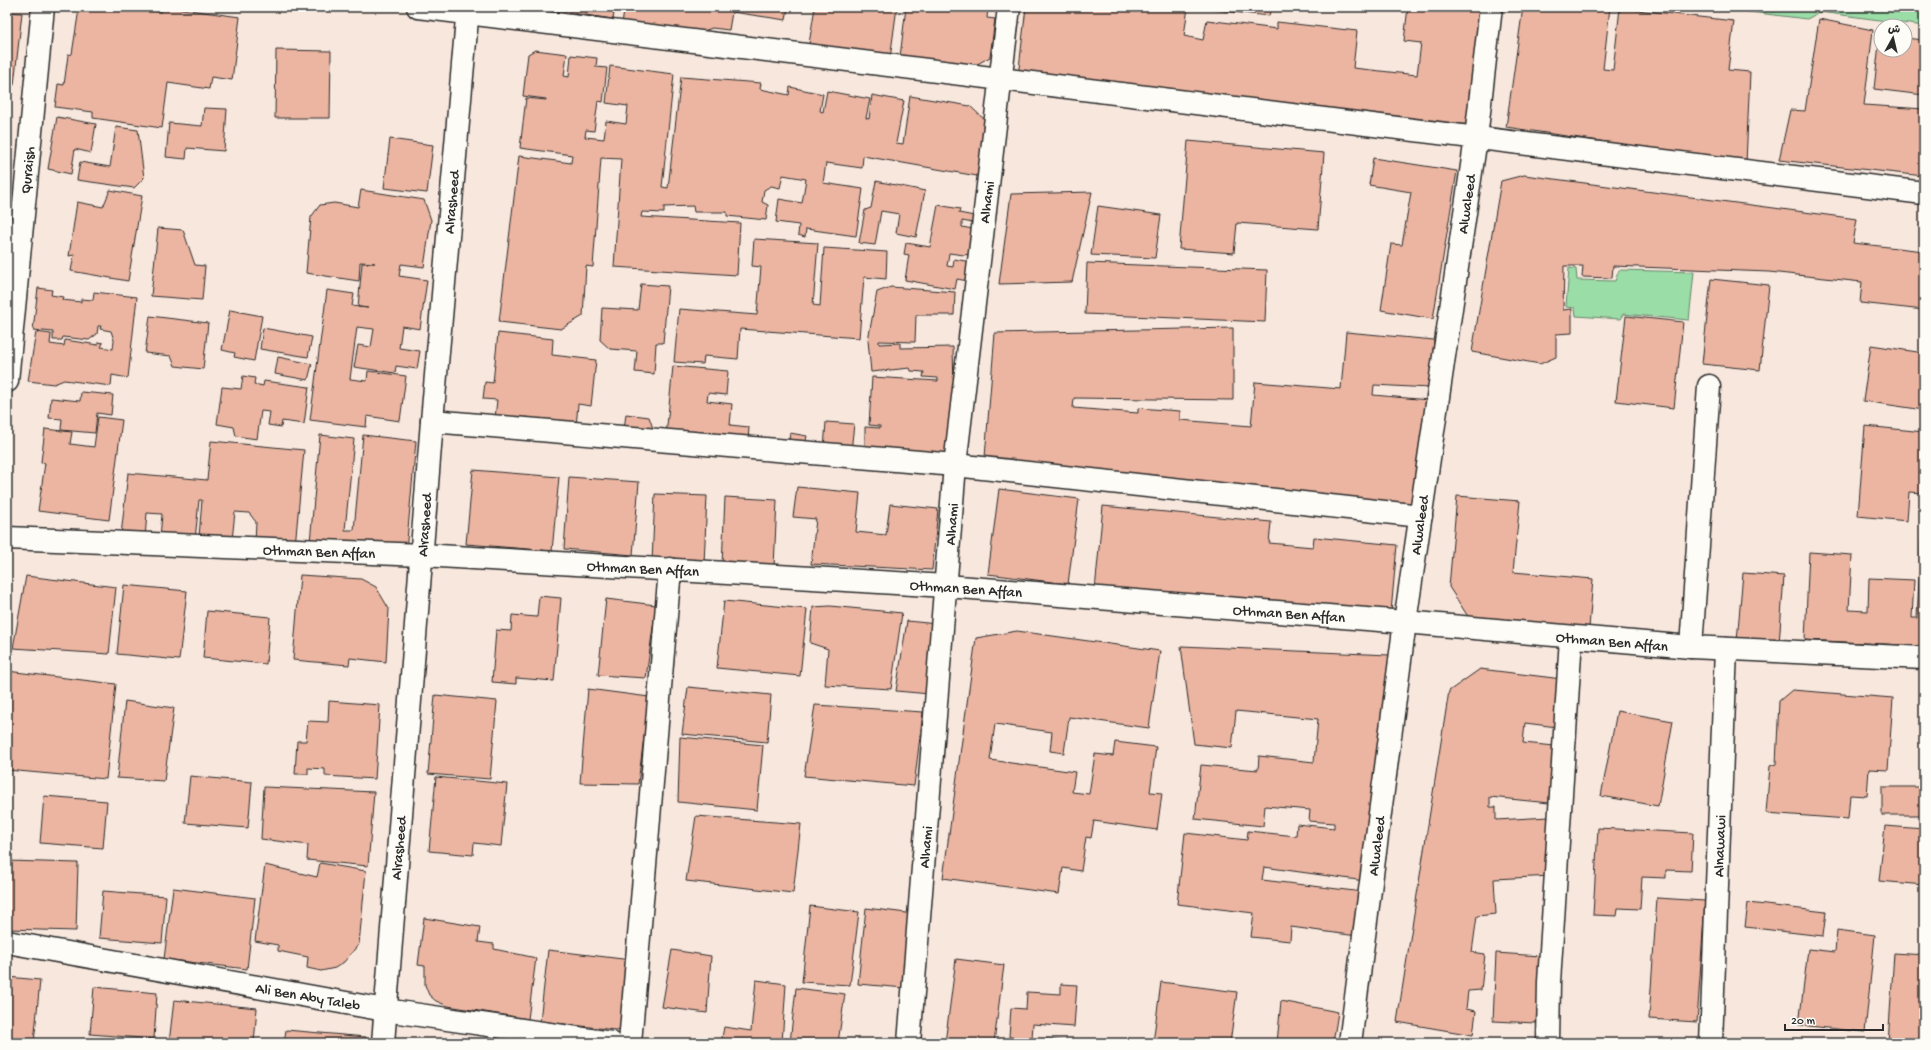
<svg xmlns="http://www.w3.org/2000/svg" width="1931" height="1050" viewBox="0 0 1931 1050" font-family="'Gochi Hand','Playpen Sans Arabic',sans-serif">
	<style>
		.green { fill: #9bdda7; stroke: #638469 }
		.building { fill: #ecb5a1; stroke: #2b2b2b }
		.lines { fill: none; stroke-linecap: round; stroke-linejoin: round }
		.minor-casing { stroke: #2b2b2b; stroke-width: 25 }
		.minor { stroke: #fdfcf7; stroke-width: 22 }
		.labels { text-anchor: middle; stroke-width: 3.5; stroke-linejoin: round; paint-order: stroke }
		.street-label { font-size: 15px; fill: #2b2b2b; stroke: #fdfcf7 }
	</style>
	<rect width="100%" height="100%" fill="#f8e7dd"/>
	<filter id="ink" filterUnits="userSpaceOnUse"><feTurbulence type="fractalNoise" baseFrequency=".025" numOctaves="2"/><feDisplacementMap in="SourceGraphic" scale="8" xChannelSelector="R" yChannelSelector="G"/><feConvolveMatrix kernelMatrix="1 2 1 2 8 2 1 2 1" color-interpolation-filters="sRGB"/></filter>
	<g filter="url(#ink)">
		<g class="green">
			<path d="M1708,7H1924V26L1820,12L1807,19Z"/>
			<path d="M1569,268L1576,269L1577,280L1615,281L1619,270L1694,272L1689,320L1623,314L1620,319L1576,316L1575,308L1566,307Z"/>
		</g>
		<g class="building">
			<path d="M82,7H128L161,12V7H167L240,17L232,80L211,77L209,89L168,83L162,128L93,118V112L55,107L58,84L64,85L68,55L72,54L79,9Z"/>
			<path d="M531,7H615L613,19Z"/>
			<path d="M625,7H788L786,20L732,12L729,30L712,28L692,35L622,23Z"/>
			<path d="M815,7H897L890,59L808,50Z"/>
			<path d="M906,7H988L987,18L995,19L990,57L972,67L900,57Z"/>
			<path d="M1026,7H1188L1184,36L1203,40L1207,20L1277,29V22L1357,31L1353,68L1417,75L1421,43L1404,41L1408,7H1487L1472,132L1018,77Z"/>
			<path d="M1215,7H1271L1269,16L1215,10Z"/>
			<path d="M1523,7H1610L1603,69L1613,70L1620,8L1734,21L1728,70L1750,72L1746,163L1506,127Z"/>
			<path d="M7,12L22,13L14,85H7Z"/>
			<path d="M1819,19L1873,30L1864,105L1924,109V176L1779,160L1790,110L1805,111Z"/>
			<path d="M1880,35L1881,50H1905V38L1924,40V95L1874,89Z"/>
			<path d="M276,50L331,51L330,118H275Z"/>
			<path d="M535,50L567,54L564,76L569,77L571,55L597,58L596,67L607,68L603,102L598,101L594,131L586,130L585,137L604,139L606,121L626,124L628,106L606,103L610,66L674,74L662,187L668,188L681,77L761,83L760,89L789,95L790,87L823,94L820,111L823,112L827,91L870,99L866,118L869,119L872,95L904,101L896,143L903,144L910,96L970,106L986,121L977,176L863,156L862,168L826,163L823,183L863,189L856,236L806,229L805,237L798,235L799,225L776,222L779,199L802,203L806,179L783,175L780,188L771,186L764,190L762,202L768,205L766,220L727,216V212H694L693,206L664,207V213L642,212L641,217L740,223L737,275L614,267L621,159L601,158L593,267L586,266L583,316L561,329L499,322L519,156L571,163L572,155L520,148L526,98L546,100V99L523,96L528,54Z"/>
			<path d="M204,108L227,109L224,151L187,148L186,159L166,157L169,123L202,126Z"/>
			<path d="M57,117L96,124L91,153L75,149L71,174L48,169Z"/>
			<path d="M116,127L138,130L144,178L134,188L77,180L80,162L110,167Z"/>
			<path d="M390,139L433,145L427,193L384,188Z"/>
			<path d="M1188,141L1324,153L1318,229L1237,223L1234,253L1179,249Z"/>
			<path d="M1373,158L1457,171L1433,319L1381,310L1391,244L1402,245L1411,192L1369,185Z"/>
			<path d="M1524,175L1857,219L1853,243L1924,251V310L1860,303L1862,282L1769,272L1613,266L1612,278L1582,277L1583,266H1564L1563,310L1572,309V333L1556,334V357L1540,364L1472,352L1501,181Z"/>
			<path d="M876,181L925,191L916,237L896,233L899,214L881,211L875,245L859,243L865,210L871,208Z"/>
			<path d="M110,190L142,196L128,281L71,271L74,255L69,256L77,202L103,207Z"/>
			<path d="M361,190L424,200L431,220L424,267L401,264L399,276L427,280L420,329L402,326L399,348L420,351L417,369L396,366L395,373L354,367L358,345L371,347L374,329L357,327L350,379L367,381L368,371L406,376L400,421L367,416L366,427L310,420L327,290L354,294L352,306L368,308L358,307L362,263H375L360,262L359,281L306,273L311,217L320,205L334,203L358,207Z"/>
			<path d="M1092,192L1072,282L999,284L1011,194Z"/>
			<path d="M938,205L960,209L959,213L974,216L973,223L962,221V227L978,230L974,253L964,255L949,253L947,266L953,267L954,259L971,262L968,281L957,279L955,289L905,280L909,255L904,254L906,243L930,247Z"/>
			<path d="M1098,206L1161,215L1155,258L1091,255Z"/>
			<path d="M158,228L183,230L195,265L205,266L202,300L151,296Z"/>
			<path d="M754,239L818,243L813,305L820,306L824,248L887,252L886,279L864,277L859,338L740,329L738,359L704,356L703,364L674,362L679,309L757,315L761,267L752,266Z"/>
			<path d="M1087,263L1267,270L1265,322L1085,314Z"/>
			<path d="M1711,279L1769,285L1760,370L1702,364Z"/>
			<path d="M641,284L668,286L663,343H656L654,374L635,372L637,351L610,349L600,340L602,308L638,310Z"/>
			<path d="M891,287L955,292L954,315H916L915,342L879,341V344L900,343V348L953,347L954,387L948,460L865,447V427L880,428V426L869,425L872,377L938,381V378L923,377L924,372L911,371L910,368L871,372L868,340L877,292Z"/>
			<path d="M38,288L52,290L51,295L63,297L62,300L81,302V299L93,300L94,292L137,297L128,378L112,375L111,386L64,380L54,384L28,381L36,332L51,334L50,344L64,346L65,340L98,345V342L103,343L101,347L113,349L114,340L111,331L100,329L101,326H98L97,334L89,340L63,337L62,340H53V332L33,330Z"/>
			<path d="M230,310L262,316L254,361L234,357L235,353L222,350Z"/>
			<path d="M150,316L208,323L203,369L175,366L171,356L145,353Z"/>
			<path d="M1626,316L1683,322L1674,408L1616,401Z"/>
			<path d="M263,328L312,337L308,357L260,349Z"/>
			<path d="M1233,328V400L1074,398L1073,408L1138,413V408L1180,411V420L1251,426L1255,382L1341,389L1346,332L1434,340L1430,388L1374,385L1373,395L1429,400L1416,504L985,457L995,333Z"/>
			<path d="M498,333L553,339L552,355L596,360L591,406L578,404L576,427L495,418L497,400L483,399L485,382L493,383Z"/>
			<path d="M1871,345L1924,353V410L1863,401Z"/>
			<path d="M278,357L312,364L308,380L275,374Z"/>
			<path d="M673,366L728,371L726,395L708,393L707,401L732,404L730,425L749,427L748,442L666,436Z"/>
			<path d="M243,376L255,378L254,384L263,386L264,381L309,387L304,424L282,421L281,427L268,425L270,412L261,411L257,439L236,436L234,427L217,424L222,387L241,389Z"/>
			<path d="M81,392L113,395L111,415L97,413L95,433L61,430L62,419L49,418L51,398L80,401Z"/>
			<path d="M626,414L649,417L655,434L624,429Z"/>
			<path d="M98,417L122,420L109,520L38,511L45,463L41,462L45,429L72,432L70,444L94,447Z"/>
			<path d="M826,422L854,424L851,451L824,448Z"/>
			<path d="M1865,426L1924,432V493L1909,492L1907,521L1858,516Z"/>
			<path d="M790,433L807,436L804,449L788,446Z"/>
			<path d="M320,435L354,439L345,530H354L363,435L416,441L406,551L310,542Z"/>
			<path d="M211,441L304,450L295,546L255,542L256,522L249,513L235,512L232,540L199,537L202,500H199L195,540L160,538L162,514L147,513L145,538L121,535L128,473L207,480Z"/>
			<path d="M473,470L559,477L552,551L466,544Z"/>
			<path d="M569,477L639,482L633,555L564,549Z"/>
			<path d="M797,487L860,493L856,532L886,535L890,504L938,509L932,570L811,564L816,519L793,517Z"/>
			<path d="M999,489L1079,499L1068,584L988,574Z"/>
			<path d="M655,494L707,496L704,564L652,562Z"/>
			<path d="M1457,496L1520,501L1513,572L1593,579L1589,628L1469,618L1449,587Z"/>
			<path d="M725,497L777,500L774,567L722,565Z"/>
			<path d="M1103,506L1271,522L1269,543L1313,547L1314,537L1397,545L1391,612L1095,590Z"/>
			<path d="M1921,542H1924V646L1805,640L1809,552L1852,555L1849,610L1868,611L1869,578L1914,580L1912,618H1917Z"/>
			<path d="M1743,573L1784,576L1779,644L1737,641Z"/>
			<path d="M300,575L361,579L376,587L389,609L386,662L350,658L349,665L293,660Z"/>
			<path d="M26,576L116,587L109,654L13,648Z"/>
			<path d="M124,585L187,591L179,660L117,654Z"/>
			<path d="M539,596L561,598L554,681L516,678V684L492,682L496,630L511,631L512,615L537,617Z"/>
			<path d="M606,599L656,605L646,678L598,675Z"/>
			<path d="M724,601L807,609L800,676L717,668Z"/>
			<path d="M830,606L902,613L891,689L825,685L828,649L810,643L813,607Z"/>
			<path d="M207,611L270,617L266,664L203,658Z"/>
			<path d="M907,621L937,624L930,694L896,691Z"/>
			<path d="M1017,631L1160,651L1149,728L1069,717L1064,753L1050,751L1052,732L995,724L990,760L1075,772L1072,792L1089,794L1095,754L1113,756L1115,742L1156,747L1150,792L1162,793L1157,830L1094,821L1091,838L1086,837L1081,871L1063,868L1059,894L943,878L976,638Z"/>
			<path d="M1181,646L1389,655L1365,881L1264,867L1262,880L1363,892L1357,936L1291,927L1290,941L1251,937L1254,913L1177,904L1185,833L1247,840L1248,831L1296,836L1297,824L1334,828V823L1309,821L1310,810L1265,806L1263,826L1195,819L1201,765L1258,770L1259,756L1314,762L1318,719L1236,711L1232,748L1194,744Z"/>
			<path d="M1480,669L1562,679L1557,727L1525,723L1523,743L1555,746L1549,803L1490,797V807H1496V820L1549,817L1552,876L1494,879L1496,914L1477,916L1472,952L1485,954L1481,990L1468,991L1466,1009L1476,1011L1473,1035L1397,1022L1449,691Z"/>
			<path d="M7,671L116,684L106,779L7,770Z"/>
			<path d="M688,687L771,695L767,742L682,734Z"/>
			<path d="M588,689L649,697L638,784L580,783Z"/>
			<path d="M1792,690L1893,698L1888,770L1869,769L1867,796L1850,795L1848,819L1766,813L1770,766L1776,764L1779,701Z"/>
			<path d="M435,695L497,701L490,779L428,774Z"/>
			<path d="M125,701L174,708L164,781L117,778Z"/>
			<path d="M329,701L380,705L375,779L325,776V769L308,768V774H295L297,741H306L308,721L328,722Z"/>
			<path d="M815,705L923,712L914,786L804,776Z"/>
			<path d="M1617,711L1673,721L1658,806L1601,796Z"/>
			<path d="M680,737L763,745L757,810L678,802Z"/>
			<path d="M190,776L252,782L248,828L185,823Z"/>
			<path d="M436,777L507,784L501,846L474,843L473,855L429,851Z"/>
			<path d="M264,787L374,792L368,866L307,860L308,845L261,839Z"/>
			<rect x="1882" y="787" width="42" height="28"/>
			<path d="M44,796L107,801L103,848L40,843Z"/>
			<path d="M696,816L801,824L793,893L686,881Z"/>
			<path d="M1885,826L1924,829V885L1879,881Z"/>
			<path d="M1598,828L1693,833L1691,871L1666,870V878L1642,877L1640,909L1618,908L1617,916L1593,915Z"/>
			<path d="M7,861L78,863L76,931L7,929Z"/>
			<path d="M320,863L366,871L359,944L344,962L335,968L321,971L307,968L308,957L278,951V945L255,941L265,865L317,877Z"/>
			<path d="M173,888L255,898L247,969L164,959Z"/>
			<path d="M103,891L166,896L162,943L99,938Z"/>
			<path d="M1657,898L1705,901L1697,1022L1649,1019Z"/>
			<path d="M1748,903L1826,912L1823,936L1745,927Z"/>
			<path d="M810,906L859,912L850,985L802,982Z"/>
			<path d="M866,908L915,914L905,988L858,984Z"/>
			<path d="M424,918L480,927L478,942L494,944V949L536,958L528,1019L448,1006L436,1001L429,995L425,985V966L418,965Z"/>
			<path d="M1837,930L1875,935L1865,1032L1799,1025L1808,949L1835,952Z"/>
			<path d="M548,950L631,960L623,1031L540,1021Z"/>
			<path d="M672,950L711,956L707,1013L662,1007Z"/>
			<path d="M1496,953L1540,956L1536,1023L1493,1021Z"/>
			<path d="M1894,953L1924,955V1043H1888Z"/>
			<path d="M956,959L1004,965L994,1043H945Z"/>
			<path d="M7,977L40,980L34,1043H7Z"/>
			<path d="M756,980L786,984L782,1043H721L724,1027L751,1031Z"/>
			<path d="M1161,982L1237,992L1230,1043H1153Z"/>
			<path d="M1061,984L1077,985L1074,1027L1033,1024L1032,1039L1009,1037L1011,1008L1026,1009L1027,992L1061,994Z"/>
			<path d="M94,987L157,993L154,1039L90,1034Z"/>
			<path d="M796,988L845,994L838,1043H790Z"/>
			<path d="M174,1000L257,1008L254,1043H169Z"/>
			<path d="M1281,1001L1338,1012L1333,1043H1277Z"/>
			<path d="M286,1030L366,1037L365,1043H284Z"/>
			<path d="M1046,1039L1079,1043H1046Z"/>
		</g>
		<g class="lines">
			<defs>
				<g id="minor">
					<path d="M418,7L1924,193"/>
					<path d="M7,381L43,7"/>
					<path d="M432,421L955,465L1421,516"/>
					<path d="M7,538L422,555L946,586L1405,622L1691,647L1924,658"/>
					<path d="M1691,647L1709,386"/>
					<path d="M7,942L385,1010L611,1043"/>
					<path d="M383,1043L432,421L468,7"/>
					<path d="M630,1043L670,569"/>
					<path d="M909,1043L955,465L1009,7"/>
					<path d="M1350,1043L1405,622L1476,138L1491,7"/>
					<path d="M1548,1043L1549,982L1571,638"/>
					<path d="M1711,1043L1726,649"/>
				</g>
			</defs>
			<use href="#minor" class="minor-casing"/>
			<use href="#minor" class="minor"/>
		</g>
	</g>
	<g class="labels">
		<g class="street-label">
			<text transform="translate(27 170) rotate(-84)" y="5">Quraish</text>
			<text transform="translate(451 202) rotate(-85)" y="5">Alrasheed</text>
			<text transform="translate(986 202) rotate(-83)" y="5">Alhami</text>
			<text transform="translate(1466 204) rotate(-82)" y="5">Alwaleed</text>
			<text transform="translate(951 524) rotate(-86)" y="5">Alhami</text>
			<text transform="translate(424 525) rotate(-86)" y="5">Alrasheed</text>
			<text transform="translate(1419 525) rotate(-82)" y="5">Alwaleed</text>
			<text transform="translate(319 551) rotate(2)" y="5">Othman Ben Affan</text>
			<text transform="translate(643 568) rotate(3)" y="5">Othman Ben Affan</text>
			<text transform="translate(966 588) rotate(4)" y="5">Othman Ben Affan</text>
			<text transform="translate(1289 613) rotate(4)" y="5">Othman Ben Affan</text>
			<text transform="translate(1612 641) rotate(5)" y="5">Othman Ben Affan</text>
			<text transform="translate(1376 846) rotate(-83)" y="5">Alwaleed</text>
			<text transform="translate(1719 846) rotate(-88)" y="5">Alnawawi</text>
			<text transform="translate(925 847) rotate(-85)" y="5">Alhami</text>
			<text transform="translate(398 848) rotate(-85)" y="5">Alrasheed</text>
			<text transform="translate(308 996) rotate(10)" y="5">Ali Ben Aby Taleb</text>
		</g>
	</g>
	<rect width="1931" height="1050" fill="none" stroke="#fdfcf7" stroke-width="24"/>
	<rect x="12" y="12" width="1907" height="1026" fill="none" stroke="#2b2b2b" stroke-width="1.5" filter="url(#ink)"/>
	<g transform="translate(1893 38) rotate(8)"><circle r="19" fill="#fdfcf7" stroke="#a9a8a5"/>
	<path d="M0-3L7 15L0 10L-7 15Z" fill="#2b2b2b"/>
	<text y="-6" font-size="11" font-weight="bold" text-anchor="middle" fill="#2b2b2b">ش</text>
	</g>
	<path d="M1785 1024v6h98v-6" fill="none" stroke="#2b2b2b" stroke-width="2"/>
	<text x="1791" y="1024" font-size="12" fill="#2b2b2b" stroke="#fdfcf7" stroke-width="3" paint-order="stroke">20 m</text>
</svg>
